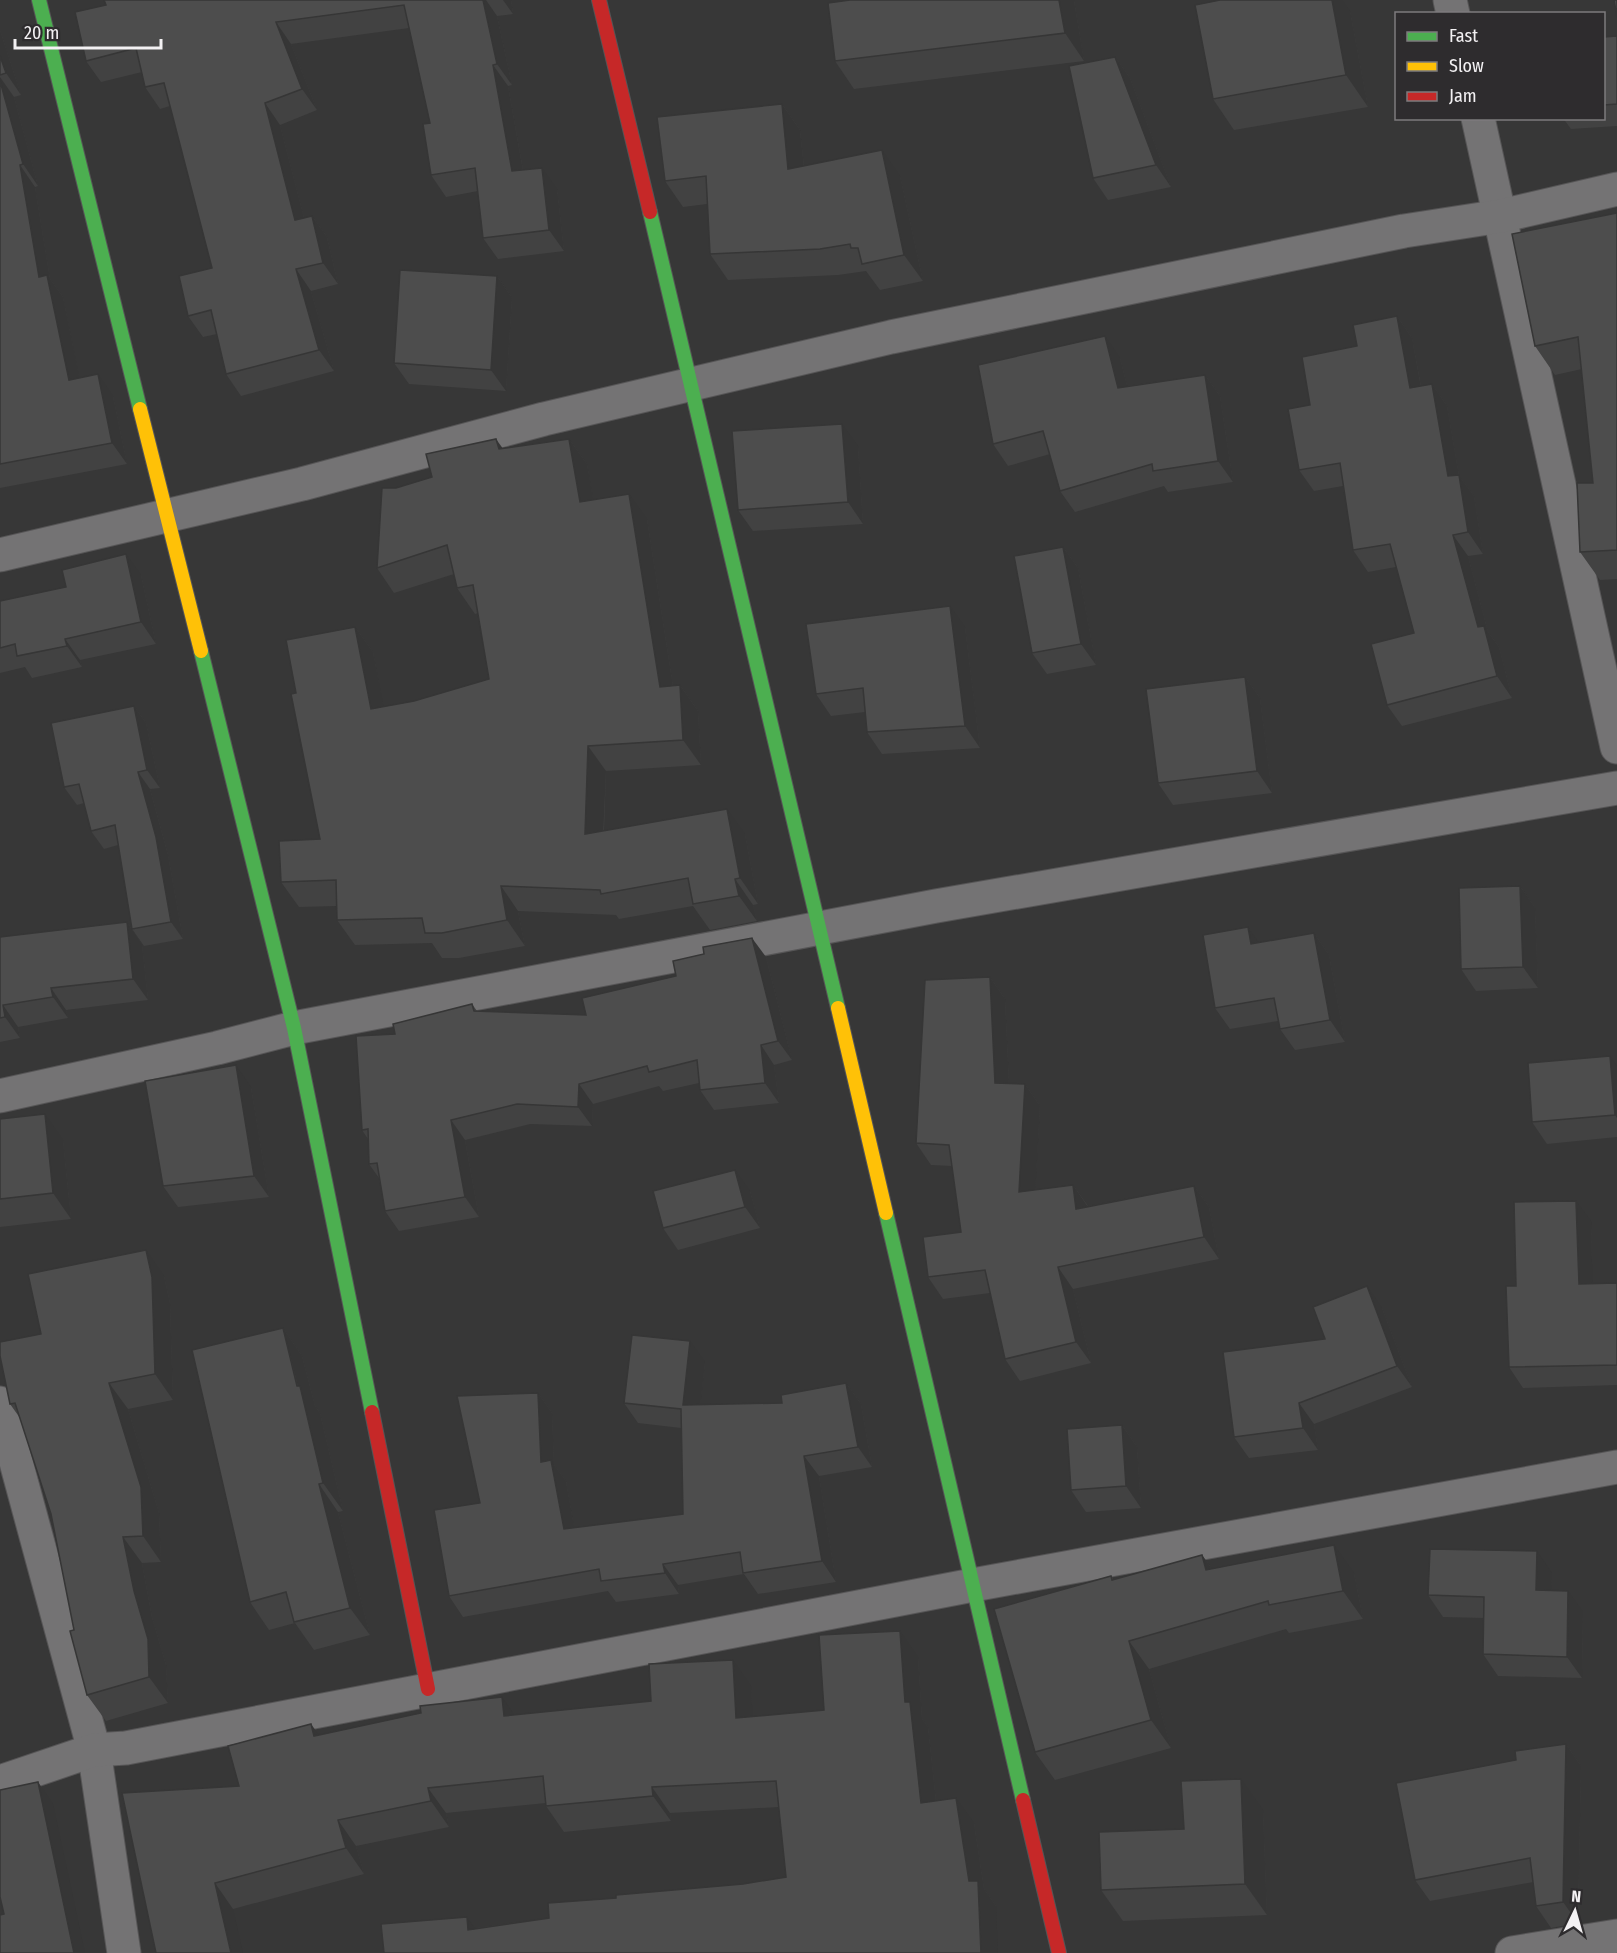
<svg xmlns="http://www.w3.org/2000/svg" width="1617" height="1953" viewBox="0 0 1617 1953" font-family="'Fira Sans Condensed',sans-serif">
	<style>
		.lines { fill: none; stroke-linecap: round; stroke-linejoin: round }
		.street-casing { stroke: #565556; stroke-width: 35 }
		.fast-casing { stroke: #565556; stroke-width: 16 }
		.slow-casing { stroke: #565556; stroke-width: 16 }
		.jam-casing { stroke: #565556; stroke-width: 16 }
		.street { stroke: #747374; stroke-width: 33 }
		.fast { stroke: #4caf50; stroke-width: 14 }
		.slow { stroke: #ffc107; stroke-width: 14 }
		.jam { stroke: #c62828; stroke-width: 14 }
		.wall { fill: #424242 }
		.shaded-wall { fill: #363636 }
		.building { fill: #4d4d4d; stroke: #363636; stroke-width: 1.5 }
	</style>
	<rect width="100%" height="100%" fill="#373737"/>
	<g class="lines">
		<defs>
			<g id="street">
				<path d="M1450,0L1453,14"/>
				<path d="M1478,118L1617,747"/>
				<path d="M0,555L302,484L544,419L891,337L1404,231L1501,216L1617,189"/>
				<path d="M0,1096L217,1048L294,1028L936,906L1617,788"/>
				<path d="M0,1403L94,1750L124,1953"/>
				<path d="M0,1782L94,1750L126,1748L973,1585L1617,1467"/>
				<path d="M1512,1953L1617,1936"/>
			</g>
			<g id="fast">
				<path d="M39,0L140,409"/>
				<path d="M650,212L838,1008"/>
				<path d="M201,651L294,1028L372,1412"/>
				<path d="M886,1213L1023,1800"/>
			</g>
			<g id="slow">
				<path d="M140,409L201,651"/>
				<path d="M838,1008L886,1213"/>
			</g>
			<g id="jam">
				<path d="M599,0L650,212"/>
				<path d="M372,1412L428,1689"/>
				<path d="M1023,1800L1059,1953"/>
			</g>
		</defs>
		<use href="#street" class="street-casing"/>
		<use href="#fast" class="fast-casing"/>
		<use href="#slow" class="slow-casing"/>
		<use href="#jam" class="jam-casing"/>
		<use href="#street" class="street"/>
		<use href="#fast" class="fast"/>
		<use href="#slow" class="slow"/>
		<use href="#jam" class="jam"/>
	</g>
	<g class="wall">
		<path d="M104,0H511L513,14L497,16L512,85L508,86L523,170L557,189L564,251L498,259L483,238L478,191L446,197L431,175L430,123L409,28L291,44L317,110L280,125L304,218L312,216L327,237L338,284L311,291L334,371L241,396L226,374L217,334L203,337L188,316L212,268L170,106L160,109L145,87L142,72L101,82L86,61L106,5Z"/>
		<path d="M1074,0L1084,61L854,89L835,61Z"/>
		<path d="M1350,11L1368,107L1234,130L1213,99Z"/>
		<path d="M0,30L21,95L14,97L38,186L35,187L50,279L63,297L79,378L113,396L127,464L0,488Z"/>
		<path d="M1617,36V126L1571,129L1563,118H1604V37Z"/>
		<path d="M1115,57L1130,78L1171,187L1108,200L1093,178Z"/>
		<path d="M782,104L800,130L804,166L900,176L923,281L880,290L866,271L838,275L728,280L710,254L707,204L683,207L665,181Z"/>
		<path d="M1617,213V579L1600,580L1580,552L1593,483L1582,369L1555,375L1535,346Z"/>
		<path d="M497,276L512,298L506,391L409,384L394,363Z"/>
		<path d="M1397,316L1412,338L1421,386L1432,384L1447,406L1459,476L1474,496L1483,554L1468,556L1488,632L1499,647L1512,698L1402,726L1387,705L1414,633L1396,567L1368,572L1353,550L1343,486L1314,491L1299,470L1310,405L1357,346Z"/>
		<path d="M1120,358L1127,386L1205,375L1220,396L1233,482L1168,492L1164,486L1075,512L1060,491L1050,454L1008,466L993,444Z"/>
		<path d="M569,439L587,464L593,500L647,519L673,686L680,685L698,711L701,765L606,771L604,831L745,834L758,904L753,905L757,921L710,930L693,906L619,919L616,915L518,911L525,946L459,958H442L432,943L355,945L337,920V906L299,907L281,882L320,839L296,693L355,627L373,652L383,707L414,701L489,679L478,613L475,614L457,588L454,574L394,593L377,568L396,488L432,477L503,448Z"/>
		<path d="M858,446L863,524L753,531L738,510Z"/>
		<path d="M1063,547L1078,568L1096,665L1047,674L1032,653Z"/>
		<path d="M141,575L156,644L80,660L82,667L32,678L25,667L0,673V601Z"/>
		<path d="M965,627L980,748L882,754L867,732L865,712L831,716L816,694Z"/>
		<path d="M1245,677L1260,698L1272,793L1173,805L1158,783Z"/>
		<path d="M134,706L146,723L160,788L150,789L168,855L183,939L144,946L132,929L118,845L104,849L91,831L84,803L77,805L64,787Z"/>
		<path d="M1520,886L1535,908L1538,988L1476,991L1461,969Z"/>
		<path d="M127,922L142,944L148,1000L66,1010L68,1018L18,1027L20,1038L0,1042V937Z"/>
		<path d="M1248,927L1258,943L1314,933L1329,955L1345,1042L1295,1050L1280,1029L1278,1021L1230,1029L1215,1008Z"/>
		<path d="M766,957L792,1060L774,1065L779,1103L714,1110L700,1090L699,1083L663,1091L659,1086L593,1104L592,1126L530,1124L465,1140L479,1217L399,1231L385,1211L379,1178L369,1164L368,1139L362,1130L472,1004L477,1011L586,1015Z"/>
		<path d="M990,977L1005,999L1009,1083L1025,1084L1040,1106L1035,1190L1073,1185L1088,1206L1194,1186L1209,1207L1219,1259L1073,1289L1091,1363L1020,1381L1005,1359L990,1293L943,1299L928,1277L961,1232L952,1166L931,1165L916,1143Z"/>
		<path d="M1617,1066V1137L1547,1144L1532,1122Z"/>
		<path d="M251,1087L269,1197L178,1207L163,1186Z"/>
		<path d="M0,1119L63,1140L71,1219L0,1227Z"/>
		<path d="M750,1191L760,1228L678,1250L663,1228Z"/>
		<path d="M1591,1221L1592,1284L1617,1283V1385L1523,1388L1509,1367L1516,1286Z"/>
		<path d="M164,1276L170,1303L173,1400L128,1409L159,1513L161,1562L142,1563L152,1617L166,1665L168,1703L106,1721L87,1695L51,1514L20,1418L10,1404L41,1334Z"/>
		<path d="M1382,1308L1412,1387L1314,1424L1318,1450L1249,1458L1234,1437L1325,1339Z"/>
		<path d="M283,1328L302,1356L315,1406L320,1413L343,1511L338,1512L370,1635L314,1650L295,1623L269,1630L250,1602Z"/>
		<path d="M705,1362L700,1405L782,1403L846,1383L861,1404L872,1467L819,1476L836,1582L758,1594L744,1574L678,1585L679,1594L616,1602L608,1591L463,1617L449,1596L480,1503L538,1393L552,1413L554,1465L566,1481L574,1528L683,1514L681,1428L638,1423L624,1403Z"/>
		<path d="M1122,1425L1137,1447L1141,1508L1086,1512L1071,1490Z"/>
		<path d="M1202,1555L1212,1569L1354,1573L1363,1619L1289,1633L1286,1629L1149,1669L1171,1748L1055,1780L1035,1752L1111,1576L1114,1580Z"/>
		<path d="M1552,1573L1551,1590L1583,1612L1582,1678L1498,1676L1483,1654L1484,1618L1443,1617L1428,1595Z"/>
		<path d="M918,1657L922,1719L928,1727L936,1801L974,1823L984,1889L996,1906L475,1928L549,1918L616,1898L743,1884L786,1877L779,1807L670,1813L671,1821L564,1832L546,1806V1803L446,1813L449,1827L356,1846L364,1874L233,1909L156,1953L239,1786L319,1735L651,1701L751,1686L752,1717L824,1710Z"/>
		<path d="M1566,1744L1581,1766L1578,1923L1551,1928L1536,1906L1533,1882L1430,1901L1415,1880L1516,1760Z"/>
		<path d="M1263,1810L1267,1915L1123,1921L1101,1890L1184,1829Z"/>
	</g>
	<g class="shaded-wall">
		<path d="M483,0H486L497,16L512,85L497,64Z"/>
		<path d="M503,0H511L513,14Z"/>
		<path d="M1059,0H1074L1084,61L1065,33Z"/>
		<path d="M1332,0H1342L1350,11L1368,107L1346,75Z"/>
		<path d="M276,22L291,44L317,110L302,89Z"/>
		<path d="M0,30L21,95L6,73L0,56Z"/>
		<path d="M1115,57L1130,78L1171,187L1156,165Z"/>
		<path d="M493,65L508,86L527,193L512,171Z"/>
		<path d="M0,77L14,97L38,186L23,164L0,81Z"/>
		<path d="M265,103L280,125L310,241L295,220Z"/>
		<path d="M782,104L800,130L807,195L788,169Z"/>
		<path d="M882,150L900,176L923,281L904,255Z"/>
		<path d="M20,165L35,187L50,279L63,297L84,401L69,380L39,277Z"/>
		<path d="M542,168L557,189L564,251L549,230Z"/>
		<path d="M312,216L327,237L338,284L323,263Z"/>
		<path d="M296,269L311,291L334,371L319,350Z"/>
		<path d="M497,276L512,298L506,391L491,370Z"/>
		<path d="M1397,316L1412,338L1425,409L1410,388Z"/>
		<path d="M1105,336L1120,358L1133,409L1118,388Z"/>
		<path d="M98,374L113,396L127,464L112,443Z"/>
		<path d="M1205,375L1220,396L1233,482L1218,461Z"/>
		<path d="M1432,384L1447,406L1459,476L1474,496L1483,554L1468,532L1448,476Z"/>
		<path d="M842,424L858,446L863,524L848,502Z"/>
		<path d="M496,439L514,464L499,449Z"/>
		<path d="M569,439L587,464L598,527L580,502Z"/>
		<path d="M629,494L647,519L677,712L660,687Z"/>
		<path d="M1453,535L1468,556L1488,632L1499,647L1512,698L1497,676L1478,627Z"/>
		<path d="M1063,547L1078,568L1096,665L1081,644Z"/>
		<path d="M126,554L141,575L156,644L141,622Z"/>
		<path d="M950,606L965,627L980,748L965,726Z"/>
		<path d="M355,627L373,652L389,735L371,709Z"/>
		<path d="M65,639L80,660L82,667L67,646Z"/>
		<path d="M1245,677L1260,698L1272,793L1257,771Z"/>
		<path d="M680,685L698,711L701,765L683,740Z"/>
		<path d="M134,706L146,723L160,788L147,770Z"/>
		<path d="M588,746L606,771L602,859L585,834Z"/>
		<path d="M138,772L150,789L168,855L183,939L171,922Z"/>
		<path d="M727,809L745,834L758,904L740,878Z"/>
		<path d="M735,879L753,905L757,921L739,896Z"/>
		<path d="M501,886L518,911L525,946L507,920Z"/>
		<path d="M1520,886L1535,908L1538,988L1523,967Z"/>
		<path d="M127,922L142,944L148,1000L133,979Z"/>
		<path d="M1248,927L1263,949L1251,944Z"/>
		<path d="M1314,933L1329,955L1345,1042L1330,1020Z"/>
		<path d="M752,938L766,957L792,1060L778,1041Z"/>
		<path d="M990,977L1005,999L1010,1104L995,1083Z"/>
		<path d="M51,988L66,1010L68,1018L53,997Z"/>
		<path d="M3,1005L18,1027L20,1038L5,1017Z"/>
		<path d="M761,1045L774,1065L779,1103L765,1083Z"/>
		<path d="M1610,1056L1617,1066V1118L1615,1115Z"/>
		<path d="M236,1065L251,1087L269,1197L254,1176Z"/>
		<path d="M579,1084L593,1104L592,1126L578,1107Z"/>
		<path d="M1025,1084L1040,1106L1034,1214L1019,1192Z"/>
		<path d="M45,1114L63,1140L71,1219L53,1193Z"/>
		<path d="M451,1120L465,1140L479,1217L465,1197Z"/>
		<path d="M735,1170L750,1191L760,1228L745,1207Z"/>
		<path d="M1073,1185L1088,1207L1076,1209Z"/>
		<path d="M1194,1186L1209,1207L1219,1259L1204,1237Z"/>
		<path d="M1576,1201L1591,1221L1593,1304L1579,1284Z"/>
		<path d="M146,1250L164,1276L170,1303L173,1400L155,1374Z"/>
		<path d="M1058,1267L1073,1289L1091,1363L1076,1342Z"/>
		<path d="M1367,1286L1382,1308L1412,1387L1397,1366Z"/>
		<path d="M283,1328L302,1356L315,1406L320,1413L343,1511L323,1483Z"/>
		<path d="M690,1341L705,1362L698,1426L683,1405Z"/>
		<path d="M109,1383L128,1409L159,1513L161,1562L143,1536Z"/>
		<path d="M846,1383L861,1404L872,1467L858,1447Z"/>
		<path d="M538,1393L552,1413L554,1465L566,1481L578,1550L564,1529L541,1462Z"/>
		<path d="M1299,1403L1314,1424L1318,1450L1303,1428Z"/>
		<path d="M1122,1425L1137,1447L1141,1508L1126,1486Z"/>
		<path d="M804,1456L819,1476L836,1582L822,1561Z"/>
		<path d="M319,1484L338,1512L370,1635L350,1608Z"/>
		<path d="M123,1537L142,1563L152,1617L166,1665L168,1703L149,1677Z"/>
		<path d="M1334,1545L1354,1573L1363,1619L1343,1591Z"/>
		<path d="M1537,1551L1552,1573L1551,1612L1536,1590Z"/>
		<path d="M1202,1555L1222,1583L1206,1570Z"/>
		<path d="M663,1564L678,1585L679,1594L665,1573Z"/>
		<path d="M1568,1591L1583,1612L1582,1678L1567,1657Z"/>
		<path d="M900,1631L918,1657L922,1719L928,1727L939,1829L921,1803L905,1702Z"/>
		<path d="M1129,1641L1149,1669L1171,1748L1151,1720Z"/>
		<path d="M733,1660L751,1686L754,1744L736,1718Z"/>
		<path d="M502,1697L520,1723L504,1716Z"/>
		<path d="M311,1724L329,1749L314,1736Z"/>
		<path d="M1566,1744L1581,1766L1578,1923L1563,1902Z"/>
		<path d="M1241,1779L1263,1810L1267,1915L1245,1884Z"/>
		<path d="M38,1782L53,1804L85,1953H74Z"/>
		<path d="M652,1787L670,1813L671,1821L653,1796Z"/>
		<path d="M428,1788L446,1813L449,1827L431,1801Z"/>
		<path d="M956,1798L974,1823L984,1889L996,1906L998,1953H981Z"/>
		<path d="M338,1820L356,1846L364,1874L346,1848Z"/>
		<path d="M215,1883L233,1909L243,1953H231Z"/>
		<path d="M467,1917L485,1943L468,1930Z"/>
	</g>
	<g class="building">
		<path d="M104,0H483L497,64L493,65L512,171L542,168L549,230L483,238L475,168L431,175L423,124L430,123L404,5L276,22L302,89L265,103L295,220L312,216L323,263L296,269L319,350L226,374L211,310L188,316L179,276L212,268L164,83L145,87L136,48L86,61L75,12L106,5Z"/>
		<path d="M850,0H1059L1065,33L835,61L828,3Z"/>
		<path d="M1220,0H1332L1346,75L1213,99L1195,5Z"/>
		<path d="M1614,0H1617V17Z"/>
		<path d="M1617,36V104L1604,105V37Z"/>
		<path d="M0,56L6,73L0,75Z"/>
		<path d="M1115,57L1156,165L1093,178L1069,66Z"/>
		<path d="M0,81L23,164L20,165L39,277L47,275L69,380L98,374L112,443L0,464Z"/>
		<path d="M782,104L788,169L882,150L904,255L862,264L858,248H851L850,244L820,249L710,254L706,176L665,181L657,117Z"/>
		<path d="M1617,213V550L1580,552L1577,483H1593L1578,337L1535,346L1512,234Z"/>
		<path d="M400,270L497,276L491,370L394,363Z"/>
		<path d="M1397,316L1410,388L1432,384L1448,476L1459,475L1468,532L1453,535L1478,627L1484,626L1497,676L1387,705L1371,644L1414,633L1390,544L1353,550L1340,463L1299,470L1288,409L1310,405L1302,357L1357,346L1353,325Z"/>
		<path d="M1105,336L1118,388L1205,375L1218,461L1153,471L1152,464L1060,491L1043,431L993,444L978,365Z"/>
		<path d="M842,424L848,502L738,510L732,431Z"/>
		<path d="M496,439L499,449L569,439L580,502L629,494L660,687L680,685L683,740L588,746L585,834L727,809L740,878L735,879L739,896L693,904L688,878L601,894L600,890L501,886L507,920L442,933H425L422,918L337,920L336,880L281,882L279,841L320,839L291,694L296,693L286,640L355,627L371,709L414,701L489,679L473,585L457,588L447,545L377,568L382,488H396L432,477L426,454Z"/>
		<path d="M1063,547L1081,644L1032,653L1014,556Z"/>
		<path d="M126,554L141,622L65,639L67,646L17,656L15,644L0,648V601L66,587L62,570Z"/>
		<path d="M950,606L965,726L867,732L863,688L816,694L806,624Z"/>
		<path d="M1245,677L1257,771L1158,783L1146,689Z"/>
		<path d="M134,706L147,770L138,772L156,837L171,922L132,929L115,825L91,831L79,784L64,787L51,723Z"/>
		<path d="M1520,886L1523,967L1461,969L1459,888Z"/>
		<path d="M127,922L133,979L51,988L53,997L3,1005L5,1017L0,1018V937Z"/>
		<path d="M1248,927L1251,944L1314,933L1330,1020L1280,1029L1274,998L1215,1008L1203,935Z"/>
		<path d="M752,938L778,1041L761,1045L765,1083L700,1090L697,1060L649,1072L647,1066L579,1084L578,1107L517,1104L451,1120L465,1197L385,1211L377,1163L369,1164L368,1129L362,1130L356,1036L395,1034L393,1024L472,1004L474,1011L586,1015L582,998L676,976L673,961L704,954L703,947Z"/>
		<path d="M990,977L995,1083L1025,1084L1019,1192L1073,1185L1076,1209L1194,1186L1204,1237L1058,1267L1076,1342L1005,1359L985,1270L928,1277L923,1237L961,1232L949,1145L916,1143L925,980Z"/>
		<path d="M1610,1056L1615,1115L1532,1122L1528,1063Z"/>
		<path d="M236,1065L254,1176L163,1186L145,1081Z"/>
		<path d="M45,1114L53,1193L0,1199V1119Z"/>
		<path d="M735,1170L745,1207L663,1228L653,1191Z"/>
		<path d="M1576,1201L1579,1284L1617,1283V1365L1509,1367L1506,1286H1516L1514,1202Z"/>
		<path d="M146,1250L152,1277L155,1374L109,1383L141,1487L143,1536L123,1537L134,1591L148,1639L149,1677L87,1695L70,1631L74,1630L51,1514L15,1403L10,1404L0,1356V1342L41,1334L28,1274Z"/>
		<path d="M1367,1286L1397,1366L1299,1403L1303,1428L1234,1437L1223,1352L1325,1339L1313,1307Z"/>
		<path d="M283,1328L297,1386H300L323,1483L319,1484L350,1608L294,1622L286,1592L250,1602L192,1350Z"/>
		<path d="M632,1335L690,1341L683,1405L782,1403L781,1395L846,1383L858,1447L804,1456L822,1561L743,1573L740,1552L663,1564L665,1573L601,1581L599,1569L449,1596L434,1510L480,1503L457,1396L538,1393L541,1462L551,1460L564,1529L683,1514L681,1409L624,1403Z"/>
		<path d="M1122,1425L1126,1486L1071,1490L1067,1429Z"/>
		<path d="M1334,1545L1343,1591L1269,1605L1268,1601L1129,1641L1151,1720L1035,1752L994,1609L1111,1576L1112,1580L1202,1555L1206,1570Z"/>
		<path d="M1430,1549L1537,1551L1536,1590L1568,1591L1567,1657L1483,1654L1484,1597L1428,1595Z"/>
		<path d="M900,1631L905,1702H910L921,1803L956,1798L969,1881H978L981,1953H384L381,1924L467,1917L468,1930L549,1918L548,1903L616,1898V1895L743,1884L786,1877L776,1781L652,1787L653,1796L546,1806L543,1776L428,1788L431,1801L338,1820L346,1848L215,1883L231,1953H156L122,1793L239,1786L228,1746L311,1724L314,1736L421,1713L420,1706L502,1697L504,1716L651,1701L649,1664L733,1660L736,1718L824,1710L819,1635Z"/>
		<path d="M1566,1744L1563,1902L1536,1906L1530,1858L1415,1880L1396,1783L1516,1760L1515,1751Z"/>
		<path d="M1241,1779L1245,1884L1101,1890L1099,1832L1184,1829L1181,1781Z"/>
		<path d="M38,1782L74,1953H0V1915L4,1914L0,1897V1790Z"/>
	</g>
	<rect x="1395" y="12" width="210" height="108" fill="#2e2c2e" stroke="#7d7b7d" stroke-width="1.5"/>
	<rect x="1407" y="32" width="30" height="9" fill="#4caf50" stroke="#7d7b7d" stroke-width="1.5"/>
	<text x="1449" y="42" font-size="18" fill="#f3f1f3">Fast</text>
	<rect x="1407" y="62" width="30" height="9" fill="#ffc107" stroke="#7d7b7d" stroke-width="1.5"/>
	<text x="1449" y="72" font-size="18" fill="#f3f1f3">Slow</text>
	<rect x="1407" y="92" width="30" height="9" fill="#c62828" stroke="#7d7b7d" stroke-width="1.5"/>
	<text x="1449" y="102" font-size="18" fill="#f3f1f3">Jam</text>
	<g transform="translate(1575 1911) rotate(5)" stroke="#2e2c2e" stroke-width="4.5" paint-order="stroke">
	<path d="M0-4.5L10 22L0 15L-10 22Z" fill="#f3f1f3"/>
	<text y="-9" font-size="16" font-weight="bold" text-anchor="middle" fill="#f3f1f3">N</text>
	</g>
	<path d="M15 39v9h146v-9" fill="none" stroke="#f3f1f3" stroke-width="3"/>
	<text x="24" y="39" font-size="18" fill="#f3f1f3" stroke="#2e2c2e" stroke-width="4.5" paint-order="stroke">20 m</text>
</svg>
